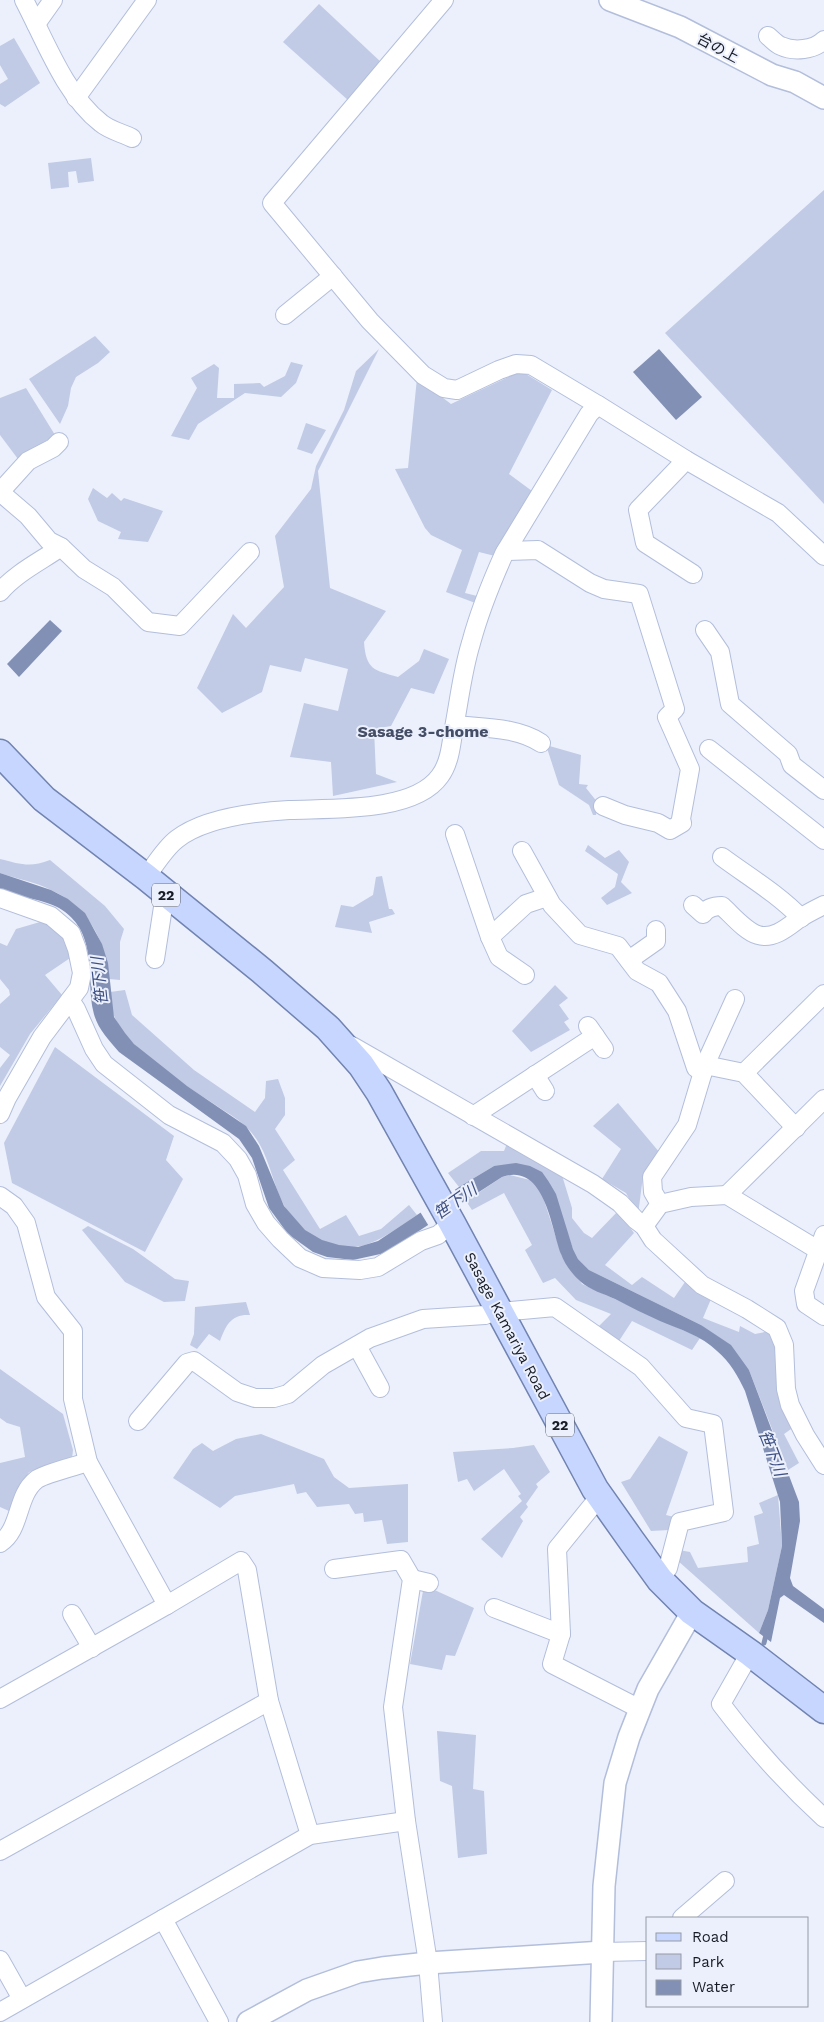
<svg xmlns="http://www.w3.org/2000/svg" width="824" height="2022" viewBox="0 0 824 2022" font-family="'Work Sans','Noto Sans JP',sans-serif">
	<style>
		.green { fill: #c1cbe5 }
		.water { fill: #8290b5 }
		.pier { fill: #ebf0fc }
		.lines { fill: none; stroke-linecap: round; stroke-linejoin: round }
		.stream { stroke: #8290b5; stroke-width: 5 }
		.minor-casing { stroke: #b3bedb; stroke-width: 20 }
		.tertiary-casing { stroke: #b3bedb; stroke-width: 24 }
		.primary-casing { stroke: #7183b1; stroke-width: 29 }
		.minor { stroke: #fff; stroke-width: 18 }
		.tertiary { stroke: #fff; stroke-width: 21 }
		.primary { stroke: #c7d6fe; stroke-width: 26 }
		.labels { text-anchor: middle; stroke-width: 4; stroke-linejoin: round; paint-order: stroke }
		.shield { fill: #ebf0fc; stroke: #575b66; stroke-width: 1 }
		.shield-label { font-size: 14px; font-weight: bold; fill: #171b25 }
		.street-label { font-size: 15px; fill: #171b25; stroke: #ebf0fc }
		.neighbourhood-label { font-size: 16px; font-weight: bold; fill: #454e67; stroke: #ebf0fc }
		.water-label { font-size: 16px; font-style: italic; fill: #3d4f82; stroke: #ebf0fc }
	</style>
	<rect width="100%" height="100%" fill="#ebf0fc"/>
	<g class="green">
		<path d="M319,4L383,64L349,101L283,42Z"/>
		<path d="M14,38L40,83L5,107L0,104V84L8,79L0,65V46Z"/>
		<path d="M91,158L94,181L78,183L76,171L68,172L69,187L51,189L48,163Z"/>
		<path d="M824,190V504L665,333Z"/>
		<path d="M95,336L110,352L98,363L76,377L71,388L68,406L60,424L29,379Z"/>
		<path d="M379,349L318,471L330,588L386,611L364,642C366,670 374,670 398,677L419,661L424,649L449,659L434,694L411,688L391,726L374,729L376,774L397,782L333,796L331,762L290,757L304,703L338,711L348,669L305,658L301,672L270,665L262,692L222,713L197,688L233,614L246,628L284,587L275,536L311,489L316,466L344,410L356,371Z"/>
		<path d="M291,362L303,365L296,383L281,397L245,393L198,424L189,440L171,436L197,388L191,378L214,364L219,368L217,398H234V384L260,383L264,387L285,376Z"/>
		<path d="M521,371L552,390L509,474L532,491L495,556L479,552L465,593L481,597L478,604L446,592L462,550L431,535L425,528L395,469L408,468L417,378L451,404Z"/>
		<path d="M26,388L55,435L18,459L0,435V398Z"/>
		<path d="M306,423L326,430L312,454L297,449Z"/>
		<path d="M93,488L107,498L112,493L121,501L124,498L163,511L148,542L118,539L121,532L98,521L88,499Z"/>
		<path d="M546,745L581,755L579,784L588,785L586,788L598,803L596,815H593L589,805L559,785Z"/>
		<path d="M588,845L605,858L619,850L629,862L621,882L632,893L607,905L601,898L615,887L618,874L585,851Z"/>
		<path d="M0,859C20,864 30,868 50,860L105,906L124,929L120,942V980L109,979C106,940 87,906 51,890C36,882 17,879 0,873Z"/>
		<path d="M382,876L389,909H392L395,914L369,922L372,933L335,927L341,905L353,907L373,895L376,877Z"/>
		<path d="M40,922C60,925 66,938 76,954L45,975L62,995L30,1034L0,1086V1068L10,1055L0,1047V1004L10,995L9,990L0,979V943L7,946L16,929Z"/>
		<path d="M555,985L568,998L559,1005L569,1019L564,1022L570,1030L531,1052L512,1031Z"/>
		<path d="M125,990L132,1015L194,1070L255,1112L265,1098L266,1081L278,1079L285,1098V1115L275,1129L295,1160L283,1170L320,1229L346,1215L359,1236L381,1229L409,1205L417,1215C386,1235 360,1260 320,1240C265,1212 281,1158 245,1126C236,1117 224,1111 214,1104C184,1084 129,1050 115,1018C111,1010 111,1000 110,992Z"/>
		<path d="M55,1047L174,1136L166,1160L183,1179L145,1252L12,1183L4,1143Z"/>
		<path d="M618,1103L660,1153L643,1176L638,1215L626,1193L602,1179L621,1149L593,1126Z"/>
		<path d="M508,1141L561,1172L572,1208V1218L584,1233L592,1238L618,1211L634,1233L605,1265L632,1285L642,1277L674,1298L685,1282L711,1299L703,1318L739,1332L740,1326L755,1334L770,1331L779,1345L794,1427L784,1434L799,1463L788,1470L749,1370L701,1325L589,1270L578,1259L573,1249L549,1182L494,1166L459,1187L448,1173L481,1151H504Z"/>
		<path d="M510,1175L530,1180L537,1186L543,1197L562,1256L582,1284L700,1338L692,1350L632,1321L617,1344L596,1329L611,1314L576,1300L555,1278L543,1283L525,1250L532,1245L504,1193L472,1210L466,1201L502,1177Z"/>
		<path d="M88,1226L133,1249L175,1279L189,1281L185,1301L164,1302L125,1282L82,1230Z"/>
		<path d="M246,1302L250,1315C231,1314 226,1325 220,1341L209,1334L197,1349L190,1345L194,1334L195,1307Z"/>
		<path d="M0,1369L63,1414L73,1450L72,1459L48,1469L29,1472L9,1511L0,1507V1463L25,1457L20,1427L7,1423L0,1418Z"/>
		<path d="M261,1434L324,1459L334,1477L349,1488L408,1484V1542L387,1544L382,1520L364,1522L363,1513L355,1514L349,1504L317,1507L306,1492L297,1494L294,1484L235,1496L220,1508L173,1478L193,1449L202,1443L213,1451L236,1439Z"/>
		<path d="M659,1436L688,1452L666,1515L674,1517L669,1530L651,1531L621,1482L630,1479Z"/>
		<path d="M534,1445L550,1472L536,1484L538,1487L526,1504L528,1507L520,1517L523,1521L502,1558L481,1539L522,1501L518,1496L521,1494L504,1469L474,1491L467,1479L458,1482L453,1452L513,1448Z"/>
		<path d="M778,1495L782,1546L768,1610L759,1633L677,1560L679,1550L690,1552L698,1568L748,1562L747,1547L759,1544L754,1516L763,1513L759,1503Z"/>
		<path d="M428,1587L474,1608L455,1656L446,1655L442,1670L410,1664L423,1591Z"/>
		<path d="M437,1731L476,1735L473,1789L484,1791L487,1854L458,1858L452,1786L440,1781Z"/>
	</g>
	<g class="water">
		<path d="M659,349L702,397L676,420L633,372Z"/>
		<path d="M50,620L62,631L19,677L7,664Z"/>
		<path d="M0,873L51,890L68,899L85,913L102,944L108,963L114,1017L125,1033L134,1044L187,1086L246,1126L259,1146L284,1206L305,1230L322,1240L339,1245L358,1247L378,1241L459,1187L494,1166L516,1163L530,1166L542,1172L549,1182L556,1194L573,1249L578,1259L589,1270L701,1325L731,1345L749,1370L799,1502L800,1521L790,1578L793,1586L824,1609V1623L784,1595L780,1598L771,1642L759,1633L768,1610L782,1546L780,1502L745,1391C738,1376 730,1362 717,1351C702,1336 679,1329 660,1321C645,1314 630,1307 615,1299C604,1294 590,1290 581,1282C573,1275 565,1265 561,1254C551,1228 545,1162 502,1177L385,1253L353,1260L327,1257L313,1252L288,1234L269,1208L252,1158L239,1139L119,1052C108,1039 96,1027 93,1010C86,974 98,931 59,908C48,901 14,895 0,891Z"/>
	</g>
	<path class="pier" d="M454,1188L464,1205L430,1228L419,1210Z"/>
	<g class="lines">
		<path class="stream" d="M764,1643L767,1631"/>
		<defs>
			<g id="minor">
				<path d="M24,0C45,40 65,95 101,123C109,130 122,133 132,138"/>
				<path d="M444,0L272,203L370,321L423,375L444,388L457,390L499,370L516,364L531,365L598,405"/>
				<path d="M36,24L53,0"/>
				<path d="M768,36C772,39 776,44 781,46C794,52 814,50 824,40"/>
				<path d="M76,98L147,0"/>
				<path d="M285,315L333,276"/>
				<path d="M686,460L638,510L645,543L693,574"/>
				<path d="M0,492L28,516L49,541L61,547L84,569L113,587L148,622L180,626L250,552"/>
				<path d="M0,492L28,461L53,448L59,442"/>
				<path d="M506,551L538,550L590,583L604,589L639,594L675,709L667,717L690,769L681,819L682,823L670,830L658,823L625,815L603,806"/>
				<path d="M0,592C16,573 41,561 61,547"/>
				<path d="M705,630L720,652L730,704L788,754L792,765L824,790"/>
				<path d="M455,725C483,728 517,727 541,743"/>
				<path d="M709,749L824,840"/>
				<path d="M455,834L490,937L499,957L525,975"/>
				<path d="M522,851L552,905L580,935L618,946L637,971L659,983L677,1011L696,1068L703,1072"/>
				<path d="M722,857C749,877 778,894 801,918"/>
				<path d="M146,877C155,865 165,848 177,839C204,818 255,812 289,810C330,808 414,813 440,776C449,764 451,747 453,733C459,703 462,672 471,643C479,613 491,583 504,554L589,414L598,405L686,460L778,513L824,556"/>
				<path d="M0,898L51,916L71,933L77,949L82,973L79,988L42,1037L7,1098L0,1114"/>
				<path d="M693,905L703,914C707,908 714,906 722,906C732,915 745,931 758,935C774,940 789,926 800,918C808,913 816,909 824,905"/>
				<path d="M490,937L526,904L547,897"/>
				<path d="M155,959L165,894"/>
				<path d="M629,960L656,941V930"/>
				<path d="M70,1000L76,1009L94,1049L104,1064L169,1115L223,1143L238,1159L247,1175L255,1204L266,1223L280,1239L300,1258L323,1268L360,1270L378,1267L421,1241L438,1235L452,1223"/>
				<path d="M588,1026L604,1049"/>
				<path d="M352,1046L593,1184L620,1203L636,1220L644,1226L653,1240L702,1285L747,1309L777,1328L784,1345L786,1389L790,1405L805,1435L824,1465"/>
				<path d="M705,1065L744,1073L796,1128"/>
				<path d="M744,1073L824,994"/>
				<path d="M535,1075L545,1091"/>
				<path d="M473,1116L595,1036"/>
				<path d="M727,1195L824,1099"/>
				<path d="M0,1196L14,1206L26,1223L46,1297L73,1331V1399L88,1462L167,1605L241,1561L247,1570L269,1701L310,1835"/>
				<path d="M660,1204L653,1192L652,1177L687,1125L705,1065L735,999"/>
				<path d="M644,1226L660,1204L691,1197L727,1195L818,1250"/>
				<path d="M824,1235L804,1291L806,1304L824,1316"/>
				<path d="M357,1346L380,1388"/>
				<path d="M138,1421L187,1363L194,1361L237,1392L255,1398H274L288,1394L323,1365L370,1338L423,1319L485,1315L498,1310L511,1311L555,1307L641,1367L686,1418L713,1424L724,1512L680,1522L668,1568L660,1580"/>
				<path d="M600,1496L557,1549L561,1634L552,1664L640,1709"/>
				<path d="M0,1543C21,1530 16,1496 36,1480C43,1474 76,1466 88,1462"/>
				<path d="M334,1569L401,1560L412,1579L393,1707L406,1821L428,1963L433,2022"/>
				<path d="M412,1579L429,1583"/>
				<path d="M494,1608L561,1634"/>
				<path d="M72,1614L92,1648"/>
				<path d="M750,1653L721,1704C752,1745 786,1783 824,1818"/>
				<path d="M0,1699L167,1605"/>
				<path d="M0,1851L269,1701"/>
				<path d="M682,1918L725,1881"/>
				<path d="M163,1919L310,1835L406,1821"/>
				<path d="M603,1952L648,1951"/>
				<path d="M0,1960L22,1999"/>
				<path d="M0,2012L163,1919L219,2022"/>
			</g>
			<g id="tertiary">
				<path d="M610,0L680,27L772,75L795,82L824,98"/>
				<path d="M248,2022L307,1990L358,1972L382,1968L428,1963L603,1952"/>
				<path d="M601,2022L604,1886L615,1783L629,1737L648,1689L692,1612"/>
			</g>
			<path id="primary" d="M0,753L44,799L146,877L262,971L328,1028L361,1065L379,1092L452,1223L595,1489L631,1540L660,1580L692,1612L750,1653L824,1710"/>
		</defs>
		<use href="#minor" class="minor-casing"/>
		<use href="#tertiary" class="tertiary-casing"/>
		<use href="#primary" class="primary-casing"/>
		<use href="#minor" class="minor"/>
		<use href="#tertiary" class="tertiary"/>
		<use href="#primary" class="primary"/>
	</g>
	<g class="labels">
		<g class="shield">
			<rect x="152" y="883.5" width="28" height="23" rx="4"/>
			<rect x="546" y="1413.5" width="28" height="23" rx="4"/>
		</g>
		<g class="shield-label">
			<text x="166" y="900">22</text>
			<text x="560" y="1430">22</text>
		</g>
		<g class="street-label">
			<text transform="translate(718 48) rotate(28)" y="5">台の上</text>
			<text transform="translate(507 1326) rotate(62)" y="5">Sasage Kamariya Road</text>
		</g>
		<g class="neighbourhood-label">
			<text x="423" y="737">Sasage 3-chome</text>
		</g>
		<g class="water-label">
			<text transform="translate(99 981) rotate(-96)" y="6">笹下川</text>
			<text transform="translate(455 1201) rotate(-35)" y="6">笹下川</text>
			<text transform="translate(773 1453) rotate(69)" y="6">笹下川</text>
		</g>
	</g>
	<rect x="646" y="1917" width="162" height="90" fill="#ebf0fc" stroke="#969ba6"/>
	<rect x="656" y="1933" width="25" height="8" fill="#c7d6fe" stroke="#969ba6"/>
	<text x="692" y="1942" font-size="15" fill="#171b25">Road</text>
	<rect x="656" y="1954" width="25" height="15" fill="#c1cbe5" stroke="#969ba6"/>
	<text x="692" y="1967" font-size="15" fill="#171b25">Park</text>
	<rect x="656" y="1980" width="25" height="15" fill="#8290b5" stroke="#969ba6"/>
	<text x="692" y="1992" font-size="15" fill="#171b25">Water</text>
</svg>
